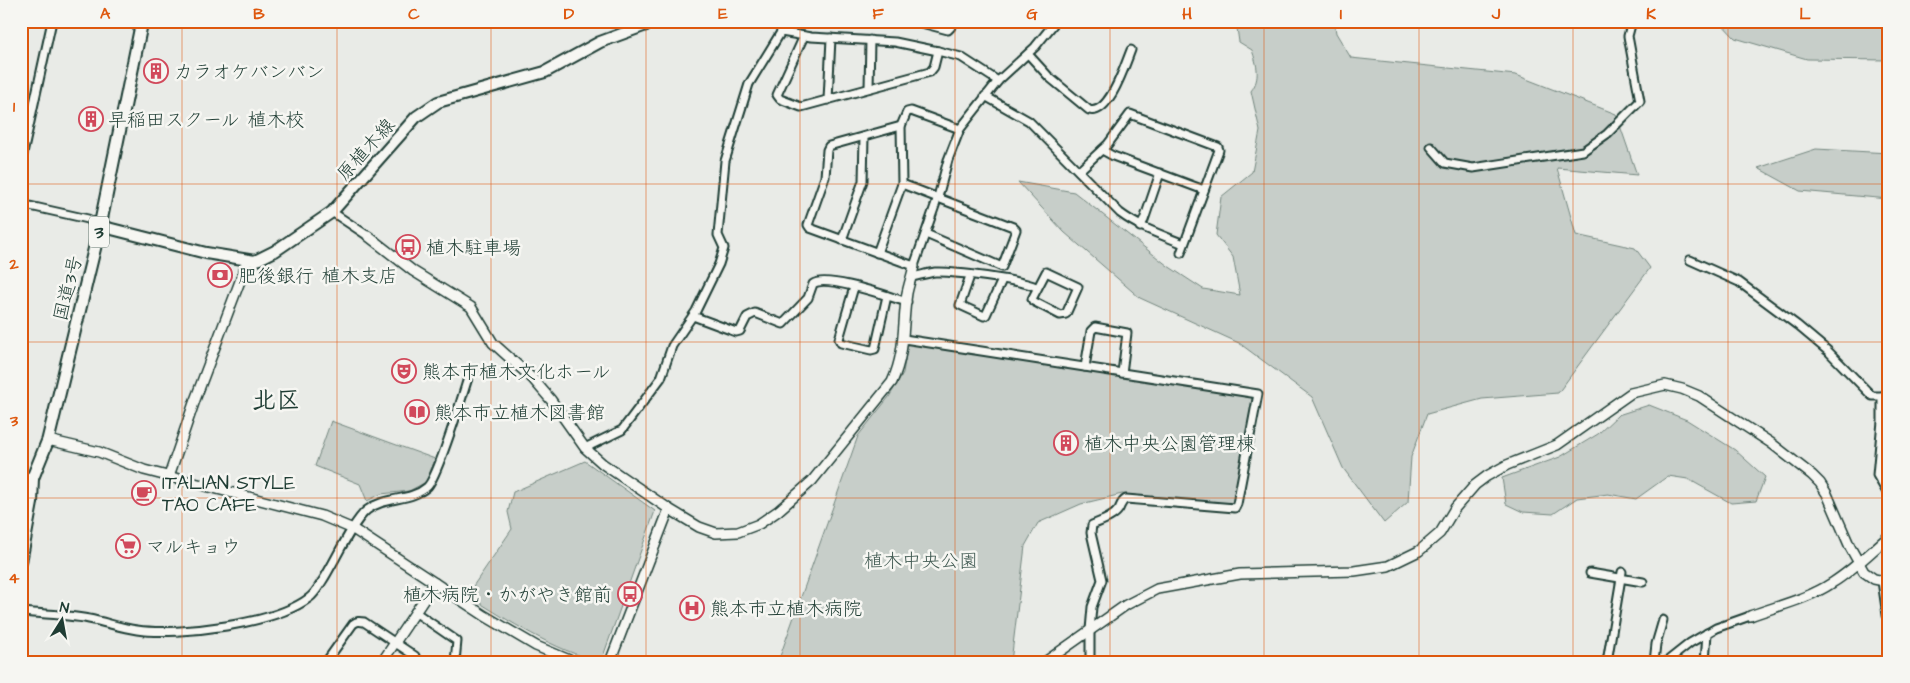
<svg xmlns="http://www.w3.org/2000/svg" width="1910" height="683" viewBox="0 0 1910 683" font-family="'Architects Daughter','Klee One',sans-serif">
	<style>
		.green { fill: #c7cec9; stroke: #73867e }
		.lines { fill: none; stroke-linecap: round; stroke-linejoin: round }
		.minor-casing { stroke: #1f3d34; stroke-width: 11 }
		.tertiary-casing { stroke: #1f3d34; stroke-width: 12 }
		.secondary-casing { stroke: #1f3d34; stroke-width: 14 }
		.primary-casing { stroke: #1f3d34; stroke-width: 14 }
		.trunk-casing { stroke: #1f3d34; stroke-width: 15 }
		.minor { stroke: #f6f6f2; stroke-width: 7 }
		.tertiary { stroke: #f6f6f2; stroke-width: 9 }
		.secondary { stroke: #f6f6f2; stroke-width: 10 }
		.primary { stroke: #f6f6f2; stroke-width: 10 }
		.trunk { stroke: #f6f6f2; stroke-width: 11 }
		.grid { fill: none; stroke: #de580e; stroke-width: 1; stroke-opacity: 0.55 }
		.labels { text-anchor: middle; stroke-width: 5; stroke-linejoin: round; paint-order: stroke }
		.shield { fill: #f6f6f2; stroke: #60746d; stroke-width: 1 }
		.shield-label { font-size: 18px; font-weight: bold; fill: #1f3d34 }
		.poi-label { font-size: 19px; fill: #1f3d34; stroke: #f6f6f2; text-anchor: start }
		.street-label { font-size: 19px; fill: #1f3d34; stroke: #f6f6f2 }
		.park-label { font-size: 19px; fill: #415a52; stroke: #f6f6f2 }
		.district-label { font-size: 24px; font-weight: bold; fill: #1f3d34; stroke: #f6f6f2 }
		.neatline { fill: none; stroke: #de580e; stroke-width: 2 }
		.grid-label { font-size: 16px; text-anchor: middle; font-weight: bold; fill: #de580e }
	</style>
	<rect width="100%" height="100%" fill="#e9ebe7"/>
	<filter id="ink" filterUnits="userSpaceOnUse"><feTurbulence type="fractalNoise" baseFrequency=".02" numOctaves="2"/><feDisplacementMap in="SourceGraphic" scale="10" xChannelSelector="R" yChannelSelector="G"/><feConvolveMatrix kernelMatrix="1 2 1 2 8 2 1 2 1" color-interpolation-filters="sRGB"/></filter>
	<g filter="url(#ink)">
		<g class="green">
			<path d="M1228,21H1334L1336,33L1351,58L1516,75L1616,114L1637,175L1557,168L1576,235L1635,248L1650,268L1558,393L1482,399L1427,414L1411,457L1408,502L1384,523L1343,468L1312,397L1239,343L1140,298L1064,232L1018,182L1074,192L1168,266L1203,289L1240,295L1233,257L1216,235L1221,197L1252,172L1260,131L1251,91C1261,78 1257,65 1252,50L1239,42L1237,28Z"/>
			<path d="M1719,21H1889V60L1807,59L1735,38Z"/>
			<path d="M1816,149L1889,153V199L1800,191L1758,168Z"/>
			<path d="M908,343L1250,396L1253,400L1236,502L1229,506L1122,494L1081,504L1038,523L1025,546L1011,662H778L858,436L889,397L903,373Z"/>
			<path d="M1649,405L1687,420L1735,450L1765,477L1756,501L1731,503L1688,479L1668,476L1636,499L1608,494L1577,498L1553,514L1523,512L1506,504L1502,478L1560,457L1598,434L1618,415Z"/>
			<path d="M331,421L435,459L426,482L409,491L381,494L367,501L360,484L315,466Z"/>
			<path d="M585,461L655,511L601,662C553,650 509,621 467,595L512,529L508,512L513,492Z"/>
		</g>
		<g class="lines">
			<defs>
				<g id="minor">
					<path d="M914,21L948,30L951,27V21"/>
					<path d="M781,32L811,37L895,42L938,51L961,57L998,81"/>
					<path d="M804,36L777,95L780,99L801,107L930,72L934,67L938,51"/>
					<path d="M1028,54L1049,77L1089,110C1109,116 1125,65 1131,50"/>
					<path d="M869,88L870,40"/>
					<path d="M985,96L1029,121L1120,213C1140,228 1162,235 1184,244"/>
					<path d="M828,100L831,38"/>
					<path d="M901,126L829,146L827,150L825,177L808,225L810,228L914,266L938,197L948,160L960,129L998,81L1035,47L1056,21"/>
					<path d="M1431,147L1445,163L1473,168L1583,151L1607,134L1640,101L1628,36L1632,21"/>
					<path d="M1102,150L1113,156L1204,190"/>
					<path d="M21,163L52,21"/>
					<path d="M1079,171L1108,144L1130,114L1218,147L1219,150L1181,253"/>
					<path d="M902,184L1013,227L1016,230L1002,267L926,234"/>
					<path d="M21,204L88,219L100,226"/>
					<path d="M332,212L368,236"/>
					<path d="M1140,227L1144,220L1160,173"/>
					<path d="M842,240L863,181L864,137"/>
					<path d="M877,253L902,184L901,126L907,112L911,111L960,129"/>
					<path d="M1690,260L1739,282L1797,325L1828,351L1872,396H1882L1889,393"/>
					<path d="M1046,272L1078,287L1066,314L1060,315L1033,301L1032,299Z"/>
					<path d="M970,276L960,305L984,316L986,315L1002,280"/>
					<path d="M912,277C919,276 927,273 935,272C952,271 1021,280 1036,287"/>
					<path d="M854,287L839,339L841,343L871,350L875,349L887,296"/>
					<path d="M693,316L736,332L740,331L747,317L755,313L783,324L808,298L813,284C826,274 890,297 907,302"/>
					<path d="M904,339L1258,394L1237,504L1235,508L1126,499C1121,502 1121,505 1119,509C1113,518 1101,521 1092,525L1091,533L1102,580L1092,607L1090,630V662"/>
					<path d="M1085,367L1091,331L1095,327L1127,333L1122,373"/>
					<path d="M1882,396V421L1877,475L1889,496"/>
					<path d="M585,448L622,430L661,378L672,346L696,311L719,264L724,248L718,235L725,161L749,84L781,32L783,21"/>
					<path d="M1590,573L1643,582"/>
					<path d="M1882,581L1889,629"/>
					<path d="M21,612C44,614 67,615 89,619C105,622 121,628 137,630C179,636 275,624 309,598C315,594 319,586 323,580C334,563 353,521 367,510C385,496 410,502 427,487C438,477 462,397 468,378"/>
					<path d="M415,612L457,641L455,662"/>
					<path d="M326,662L353,624C357,621 359,621 364,622L415,656L417,662"/>
					<path d="M1607,662L1622,572"/>
					<path d="M1654,662L1656,644L1663,620"/>
					<path d="M1666,662L1690,643L1716,628L1750,616"/>
					<path d="M1705,662L1707,633"/>
				</g>
				<g id="tertiary">
					<path d="M368,236L413,271L471,307L493,343L533,379L551,400L585,448L603,464L669,509L699,527L716,533L738,532L759,524L778,511L812,481L892,382C906,351 902,325 907,293C909,284 912,275 914,266"/>
					<path d="M48,440L99,452L144,470L322,516L353,529L485,616L536,646L574,662"/>
					<path d="M169,476L195,400L248,260"/>
					<path d="M21,478L33,477"/>
					<path d="M1750,616C1777,606 1808,599 1832,583C1853,570 1871,552 1889,536"/>
					<path d="M382,662L435,583"/>
					<path d="M610,662L669,509"/>
					<path d="M1045,662L1126,605L1157,589L1240,574L1354,571L1388,566L1419,551L1440,533L1455,508L1475,485L1487,476L1507,465L1557,445L1631,393L1665,385L1682,389L1699,396L1771,443L1812,475L1820,483L1827,494L1850,547L1864,572L1874,579L1889,582"/>
				</g>
				<path id="secondary" d="M100,226L206,253L255,261L275,251L332,212L416,117L438,102L545,72L600,42L657,21"/>
				<path id="primary" d="M21,562L32,503L33,478"/>
				<path id="trunk" d="M21,499L33,477L48,440L100,226L142,21"/>
			</defs>
			<use href="#minor" class="minor-casing"/>
			<use href="#tertiary" class="tertiary-casing"/>
			<use href="#secondary" class="secondary-casing"/>
			<use href="#primary" class="primary-casing"/>
			<use href="#trunk" class="trunk-casing"/>
			<use href="#minor" class="minor"/>
			<use href="#tertiary" class="tertiary"/>
			<use href="#secondary" class="secondary"/>
			<use href="#primary" class="primary"/>
			<use href="#trunk" class="trunk"/>
		</g>
	</g>
	<path class="grid" d="M182,21V662M337,21V662M491,21V662M646,21V662M800,21V662M955,21V662M1110,21V662M1264,21V662M1419,21V662M1573,21V662M1728,21V662M21,184H1889M21,342H1889M21,498H1889"/>
	<defs>
		<symbol id="building-ring" viewBox="-11 -11 22 22"><circle r="9.5" fill="#f6f6f2" stroke="#d1495b" stroke-width="1.5"/><path d="M-4-6H4V6H1V3H-1V6H-4ZM-2.5-4.3h1.7v1.8h-1.7ZM.8-4.3h1.7v1.8H.8ZM-2.5-1h1.7V.8h-1.7ZM.8-1h1.7V.8H.8Z" fill="#d1495b"/></symbol>
		<symbol id="bus-ring" viewBox="-11 -11 22 22"><circle r="9.5" fill="#f6f6f2" stroke="#d1495b" stroke-width="1.5"/><path d="M-5-6H5V4H4V6H2V4H-2V6H-4V4H-5ZM-3.5-4V0h7V-4ZM-3.5 1.2v1.5H-2V1.2ZM2 1.2v1.5H3.5V1.2Z" fill="#d1495b"/></symbol>
		<symbol id="bank-ring" viewBox="-11 -11 22 22"><circle r="9.5" fill="#f6f6f2" stroke="#d1495b" stroke-width="1.5"/><path d="M-6-4H6V4H-6ZM0-2.3a2.3 2.3 0 1 0 0 4.6a2.3 2.3 0 1 0 0-4.6Z" fill="#d1495b"/></symbol>
		<symbol id="theatre-ring" viewBox="-11 -11 22 22"><circle r="9.5" fill="#f6f6f2" stroke="#d1495b" stroke-width="1.5"/><path d="M-5-5.5Q0-4 5-5.5V0Q5 5 0 6Q-5 5-5 0ZM-3.3-2.5H-1v1.5H-3.3ZM1-2.5H3.3v1.5H1ZM-2.8 1Q0 5.5 2.8 1Z" fill="#d1495b"/></symbol>
		<symbol id="library-ring" viewBox="-11 -11 22 22"><circle r="9.5" fill="#f6f6f2" stroke="#d1495b" stroke-width="1.5"/><path d="M-6-4Q-3-5.5-.7-3.5V5Q-3 3-6 4ZM6-4Q3-5.5 .7-3.5V5Q3 3 6 4Z" fill="#d1495b"/></symbol>
		<symbol id="cafe-ring" viewBox="-11 -11 22 22"><circle r="9.5" fill="#f6f6f2" stroke="#d1495b" stroke-width="1.5"/><path d="M-5.5-4.5H6V0H3Q3 3.5 0 3.5H-2.5Q-5.5 3.5-5.5 0ZM3-3.2v2h1.7v-2ZM-6 4.5H4V6H-6Z" fill="#d1495b"/></symbol>
		<symbol id="supermarket-ring" viewBox="-11 -11 22 22"><circle r="9.5" fill="#f6f6f2" stroke="#d1495b" stroke-width="1.5"/><path d="M-6-5.5h2.5l.6 2H6L4.5 2H-2.5L-4.4-4H-6ZM-1.5 3.2a1.3 1.3 0 1 0 .1 0ZM3 3.2a1.3 1.3 0 1 0 .1 0Z" fill="#d1495b"/></symbol>
		<symbol id="hospital-ring" viewBox="-11 -11 22 22"><circle r="9.5" fill="#f6f6f2" stroke="#d1495b" stroke-width="1.5"/><path d="M-5-5h3v3.5h4V-5h3V5h-3V1.5h-4V5h-3Z" fill="#d1495b"/></symbol>
	</defs>
	<g fill-rule="evenodd">
		<use href="#building-ring" x="142" y="57" width="28" height="28"/>
		<use href="#building-ring" x="77" y="105" width="28" height="28"/>
		<use href="#bus-ring" x="394" y="233" width="28" height="28"/>
		<use href="#bank-ring" x="206" y="261" width="28" height="28"/>
		<use href="#theatre-ring" x="390" y="357" width="28" height="28"/>
		<use href="#library-ring" x="403" y="398" width="28" height="28"/>
		<use href="#building-ring" x="1052" y="429" width="28" height="28"/>
		<use href="#cafe-ring" x="130" y="479" width="28" height="28"/>
		<use href="#supermarket-ring" x="114" y="532" width="28" height="28"/>
		<use href="#bus-ring" x="616" y="580" width="28" height="28"/>
		<use href="#hospital-ring" x="678" y="594" width="28" height="28"/>
	</g>
	<g class="labels">
		<rect class="shield" x="89" y="216.5" width="20" height="31" rx="4"/>
		<g class="shield-label">
			<text x="99" y="238">3</text>
		</g>
		<g class="poi-label">
			<text x="174" y="78">カラオケバンバン</text>
			<text x="108" y="126">早稲田スクール 植木校</text>
			<text x="426" y="254">植木駐車場</text>
			<text x="238" y="282">肥後銀行 植木支店</text>
			<text x="422" y="378">熊本市植木文化ホール</text>
			<text x="434" y="419">熊本市立植木図書館</text>
			<text x="1084" y="450">植木中央公園管理棟</text>
			<text x="162" y="489">ITALIAN STYLE<tspan x="162" dy="22">TAO CAFE</tspan></text>
			<text x="146" y="553">マルキョウ</text>
			<text x="612" y="601" text-anchor="end">植木病院・かがやき館前</text>
			<text x="710" y="615">熊本市立植木病院</text>
		</g>
		<g class="street-label">
			<text transform="translate(365 149) rotate(-48)" y="7">原植木線</text>
			<text transform="translate(67 288) rotate(-76)" y="7">国道3号</text>
		</g>
		<g class="park-label">
			<text x="921" y="567">植木中央公園</text>
		</g>
		<g class="district-label">
			<text x="276" y="408">北区</text>
		</g>
	</g>
	<rect width="1910" height="683" fill="none" stroke="#f6f6f2" stroke-width="55"/>
	<g transform="translate(62 620) rotate(11)" stroke="#f6f6f2" stroke-width="4" paint-order="stroke">
	<path d="M0-4L9 19L0 12L-9 19Z" fill="#1f3d34"/>
	<text y="-8" font-size="14" font-weight="bold" text-anchor="middle" fill="#1f3d34">N</text>
	</g>
	<rect x="28" y="28" width="1854" height="628" class="neatline"/>
	<g class="grid-label">
		<text x="105" y="19">A</text>
		<text x="259" y="19">B</text>
		<text x="414" y="19">C</text>
		<text x="569" y="19">D</text>
		<text x="723" y="19">E</text>
		<text x="878" y="19">F</text>
		<text x="1032" y="19">G</text>
		<text x="1187" y="19">H</text>
		<text x="1341" y="19">I</text>
		<text x="1496" y="19">J</text>
		<text x="1651" y="19">K</text>
		<text x="1805" y="19">L</text>
		<text x="14" y="112">1</text>
		<text x="14" y="269">2</text>
		<text x="14" y="426">3</text>
		<text x="14" y="583">4</text>
	</g>
</svg>
